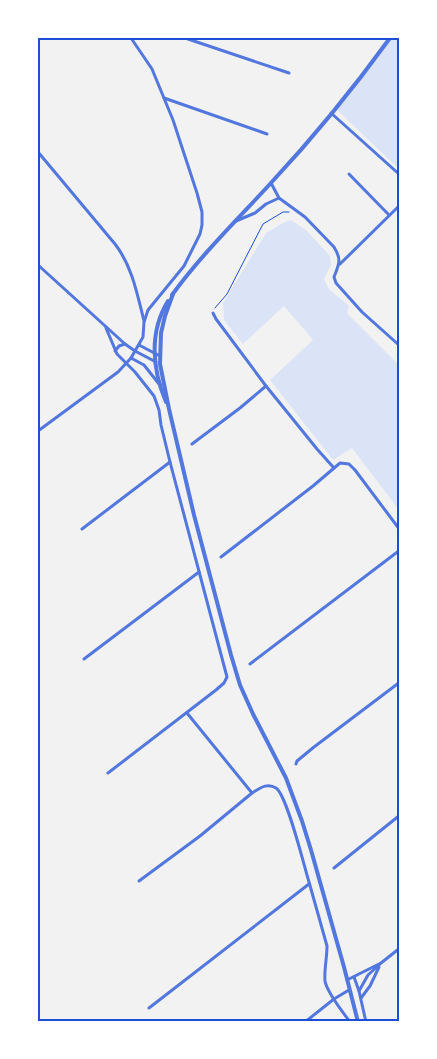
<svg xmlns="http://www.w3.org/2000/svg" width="437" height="1059" viewBox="0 0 437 1059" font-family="'IBM Plex Sans',sans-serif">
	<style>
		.green { fill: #dbe4f7 }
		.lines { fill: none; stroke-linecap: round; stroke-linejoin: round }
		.path { stroke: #1d4ed8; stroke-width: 1 }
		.minor { stroke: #5277de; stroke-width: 3 }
		.tertiary { stroke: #5277de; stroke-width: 4 }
		.neatline { fill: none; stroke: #1d4ed8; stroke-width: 2 }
	</style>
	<rect width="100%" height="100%" fill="#f2f2f2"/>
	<g class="green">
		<path d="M391,38H399V169L334,107Z"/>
		<path d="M291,220L306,230L330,256L331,265L324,279L329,289L349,306L347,313L399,365V510L352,448L333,460L270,380L313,340L284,306L243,344L224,320L223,303L266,233L283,223Z"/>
	</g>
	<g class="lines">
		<path class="path" d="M215,308L227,294L263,224L283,212H289"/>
		<g class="minor">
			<path d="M185,38L289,73"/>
			<path d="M164,98L267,134"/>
			<path d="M331,113L400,175"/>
			<path d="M38,152L115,244C132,266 137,293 144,321"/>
			<path d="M349,174L389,215"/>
			<path d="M271,183L279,198L305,217L334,247C342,260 339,264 334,277L336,283L362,312L400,346"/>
			<path d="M236,221L255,213L266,204L279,198"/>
			<path d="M340,264L400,205"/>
			<path d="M38,265L125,344L135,351L156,362"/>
			<path d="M213,313L216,319L266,386L317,449L334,468"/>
			<path d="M106,328L117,354L135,372L154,396L159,410L161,425L170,462L227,677L224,683L216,690L108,773"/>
			<path d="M139,345L160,356"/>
			<path d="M115,351L119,346L125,344"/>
			<path d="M131,358L144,365L159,384"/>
			<path d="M38,431L118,372L131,358L143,337L144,322L148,310L184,266L200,234L202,225V212L197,193L173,120L152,69L131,38"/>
			<path d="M192,444L240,408L266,386"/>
			<path d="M82,529L170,462"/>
			<path d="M221,557L313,486L340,463L349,464L355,470L400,530"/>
			<path d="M84,659L199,572"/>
			<path d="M250,664L400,550"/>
			<path d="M187,713L252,793C259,789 267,782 276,788C287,795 304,866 309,882C315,904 321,925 327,946C327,958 324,970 325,981C327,993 343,1012 350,1022"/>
			<path d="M296,764L297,761L314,747L400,682"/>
			<path d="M334,868L400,815"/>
			<path d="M139,881L200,836L252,793"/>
			<path d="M354,977L359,991"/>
			<path d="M347,980L381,963L400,948"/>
			<path d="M361,998L370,986L379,967"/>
			<path d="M149,1008L309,884"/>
			<path d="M305,1022L334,999L349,990"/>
			<path d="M366,1022L359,991L368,975L380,964"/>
		</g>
		<g class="tertiary">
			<path d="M173,294L165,316L161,333L160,364L169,409L194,515L231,655L240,685L253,714L286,778L302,821L311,850L344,967L358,1022"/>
			<path d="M172,295C201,255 237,220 270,184C313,138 353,89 390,38"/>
			<path d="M166,402C152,369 149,332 168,301"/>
		</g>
	</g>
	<rect width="437" height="1059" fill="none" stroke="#ffffff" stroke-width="78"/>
	<rect x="39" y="39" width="359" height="981" class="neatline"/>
</svg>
